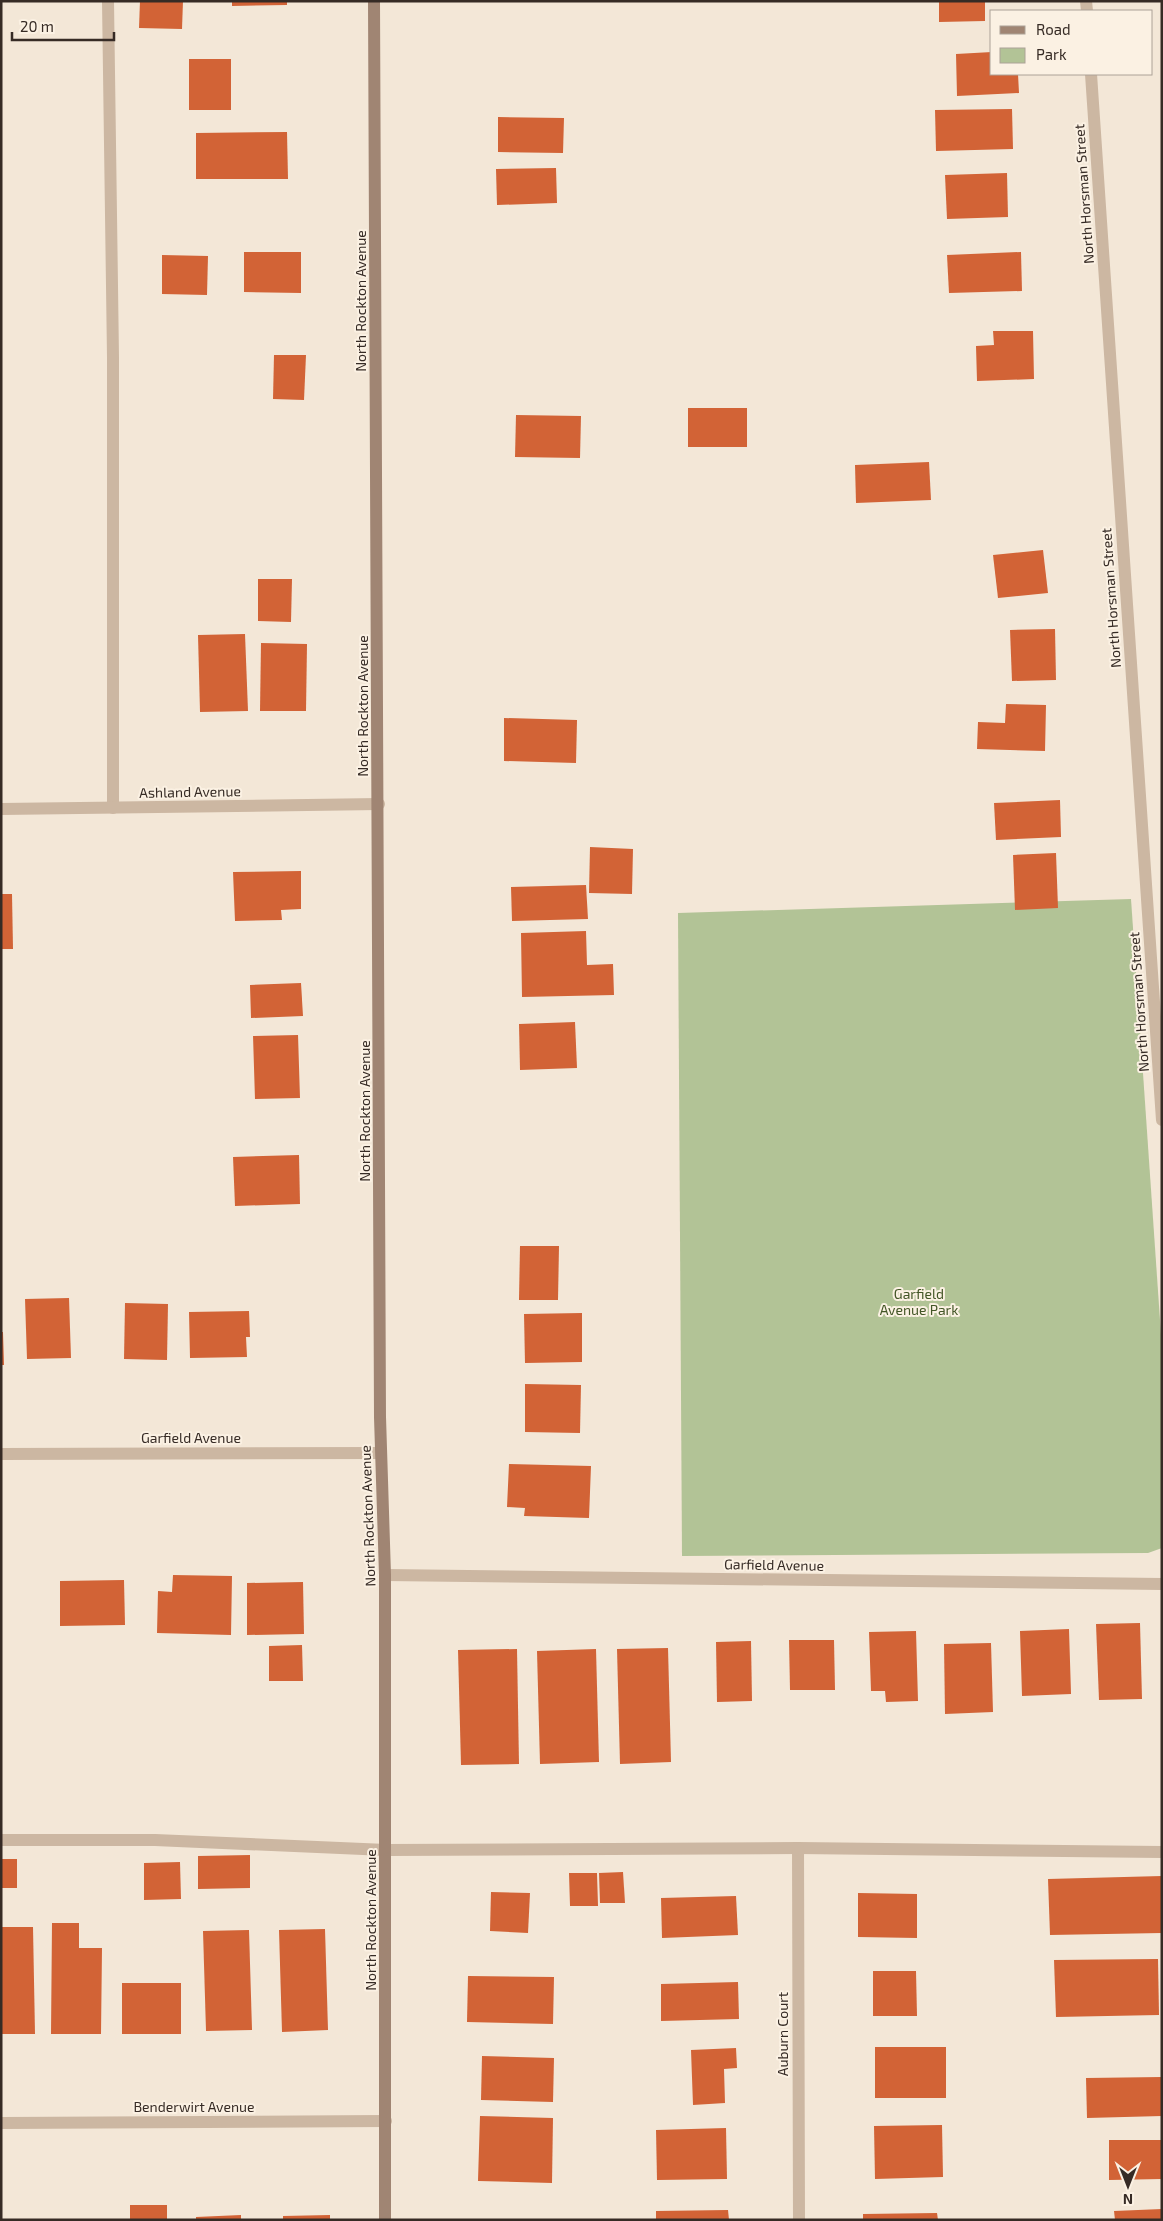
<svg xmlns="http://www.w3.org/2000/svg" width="1163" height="2221" viewBox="0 0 1163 2221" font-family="'Exo 2',sans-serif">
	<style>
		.green { fill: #b2c396 }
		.building { fill: #d26336 }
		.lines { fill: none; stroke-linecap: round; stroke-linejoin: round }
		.lane { stroke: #ccb7a2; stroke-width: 12 }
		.street { stroke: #ccb7a2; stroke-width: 12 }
		.secondary { stroke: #a08573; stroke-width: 12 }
		.labels { text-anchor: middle; stroke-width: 4; stroke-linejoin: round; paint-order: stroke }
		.street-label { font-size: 14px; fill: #362b25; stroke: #fbf1e3 }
		.park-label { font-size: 14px; fill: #435626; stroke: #fbf1e3 }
	</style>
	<rect width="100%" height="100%" fill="#f3e7d7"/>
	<path class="green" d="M1131,899L1162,1349V1548L1148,1553L682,1556L678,913Z"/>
	<g class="building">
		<path d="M140,1H183L182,29L139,28Z"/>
		<path d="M232,1H287V5L232,6Z"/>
		<path d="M939,1H985V21L939,22Z"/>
		<path d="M992,52V74H1018L1019,93L957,96L956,54Z"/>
		<rect x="189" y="59" width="42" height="51"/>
		<path d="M1012,109L1013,149L936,151L935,110Z"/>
		<path d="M498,117L564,118L563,153L498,152Z"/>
		<path d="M287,132L288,179H196V133Z"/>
		<path d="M556,168L557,203L497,205L496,169Z"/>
		<path d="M1007,173L1008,217L947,219L945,175Z"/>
		<path d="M244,252H301V293L244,292Z"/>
		<path d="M1021,252L1022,291L949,293L947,255Z"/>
		<path d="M162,255L208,256L207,295L162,294Z"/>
		<path d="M993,331H1033L1034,379L977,381L976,346L994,345Z"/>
		<path d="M274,355H306L304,400L273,399Z"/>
		<rect x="688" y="408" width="59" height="39"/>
		<path d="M516,415L581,416L580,458L515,457Z"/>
		<path d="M929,462L931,500L856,503L855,465Z"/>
		<path d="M1043,550L1048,593L998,598L993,555Z"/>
		<path d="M258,579H292L291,622L258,621Z"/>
		<path d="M1055,629L1056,680L1012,681L1010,630Z"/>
		<path d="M245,634L248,711L200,712L198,635Z"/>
		<path d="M261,643L307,644L306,711H260Z"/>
		<path d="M1006,704L1046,705L1045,751L977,749L978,722L1005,723Z"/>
		<path d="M504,718L577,720L576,763L504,761Z"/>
		<path d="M1060,800L1061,837L996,840L994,803Z"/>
		<path d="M590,847L633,849L632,894L589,893Z"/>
		<path d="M1056,853L1058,908L1015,910L1013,855Z"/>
		<path d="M301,871V909L281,910L282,920L235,921L233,872Z"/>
		<path d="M586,885L588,919L512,921L511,887Z"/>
		<path d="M1,894H12L13,949H1Z"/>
		<path d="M586,931L587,965L613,964L614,995L522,997L521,933Z"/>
		<path d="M301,983L303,1016L251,1018L250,985Z"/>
		<path d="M575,1022L577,1068L520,1070L519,1024Z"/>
		<path d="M298,1035L300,1098L255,1099L253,1036Z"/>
		<path d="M299,1155L300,1204L235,1206L233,1157Z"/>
		<path d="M520,1246H559L558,1300H519Z"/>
		<path d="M69,1298L71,1358L27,1359L25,1299Z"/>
		<path d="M125,1303L168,1304L167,1360L124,1359Z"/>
		<path d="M249,1311L250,1337H246L247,1357L190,1358L189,1312Z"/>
		<path d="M582,1313V1362L525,1363L524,1314Z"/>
		<path d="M1,1332H3L4,1365H1Z"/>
		<path d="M525,1384L581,1385L580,1433L525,1432Z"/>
		<path d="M509,1464L591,1466L589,1518L524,1516L525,1508L507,1507Z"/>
		<path d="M173,1575L232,1576L231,1635L157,1633L158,1591L172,1592Z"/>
		<path d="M124,1580L125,1625L60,1626V1581Z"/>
		<path d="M303,1582L304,1634L247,1635V1583Z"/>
		<path d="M1140,1623L1142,1699L1099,1700L1096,1624Z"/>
		<path d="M1069,1629L1071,1694L1022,1696L1020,1631Z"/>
		<path d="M916,1631L918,1701L886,1702L885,1691H871L869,1632Z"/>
		<path d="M789,1640H834L835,1690H790Z"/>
		<path d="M751,1641L752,1701L717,1702L716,1642Z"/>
		<path d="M991,1643L993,1712L945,1714L944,1644Z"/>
		<path d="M302,1645L303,1681H269V1646Z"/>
		<path d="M668,1648L671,1762L620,1764L617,1649Z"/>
		<path d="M517,1649L519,1764L461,1765L458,1650Z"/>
		<path d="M596,1649L599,1762L540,1764L537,1651Z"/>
		<path d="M250,1855V1888L198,1889V1856Z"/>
		<rect x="1" y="1859" width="16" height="29"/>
		<path d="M180,1862L181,1899L144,1900V1863Z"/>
		<path d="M623,1872L625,1903H600L599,1873Z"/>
		<path d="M569,1873H597L598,1906H570Z"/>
		<path d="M1162,1876V1933L1050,1935L1048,1879Z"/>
		<path d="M491,1892L530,1893L528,1933L490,1931Z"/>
		<path d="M858,1893L917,1894V1938L858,1937Z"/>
		<path d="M736,1896L738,1935L662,1938L661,1898Z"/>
		<path d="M52,1923H79V1948H102L101,2034H51Z"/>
		<path d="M1,1927H33L35,2034H1Z"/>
		<path d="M325,1929L328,2030L282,2032L279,1930Z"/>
		<path d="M249,1930L252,2030L206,2031L203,1931Z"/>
		<path d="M1158,1959L1159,2015L1056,2017L1054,1960Z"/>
		<path d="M873,1971H916L917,2016H873Z"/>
		<path d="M468,1976L554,1977L553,2024L467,2022Z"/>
		<path d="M738,1982L739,2019L661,2021V1984Z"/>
		<rect x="122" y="1983" width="59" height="51"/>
		<rect x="875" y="2047" width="71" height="51"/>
		<path d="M736,2048L737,2068L724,2069L725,2103L693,2105L691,2050Z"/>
		<path d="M482,2056L554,2058L553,2102L481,2100Z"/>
		<path d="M1162,2077V2116L1087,2118L1086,2078Z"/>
		<path d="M480,2116L553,2118L552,2183L478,2181Z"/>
		<path d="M942,2125L943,2177L875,2179L874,2126Z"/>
		<path d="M726,2128L727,2179L657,2180L656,2130Z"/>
		<path d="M1109,2140H1162V2179L1109,2180Z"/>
		<rect x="130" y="2205" width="37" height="15"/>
		<path d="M1162,2209V2220H1115L1114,2211Z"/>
		<path d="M728,2210L729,2220H656V2211Z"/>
		<path d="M937,2213L938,2220H863V2214Z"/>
		<path d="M241,2215V2220H196V2217Z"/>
		<path d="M330,2215V2220H283V2216Z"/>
	</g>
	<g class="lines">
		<g class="lane">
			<path d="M108,1L113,357V808"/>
			<path d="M1,1840H155L386,1850L798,1848L1162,1852"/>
		</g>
		<g class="street">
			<path d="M1086,1L1087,11"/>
			<path d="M1091,74L1162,1120"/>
			<path d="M1,809L379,804"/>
			<path d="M1,1454L381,1453"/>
			<path d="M385,1575L1162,1584"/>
			<path d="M798,1848L799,2220"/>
			<path d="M1,2123L386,2121"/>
		</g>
		<path class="secondary" d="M374,1L380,1417L385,1575V2220"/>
	</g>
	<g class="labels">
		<g class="street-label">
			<text transform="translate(1084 194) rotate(-94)" y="5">North Horsman Street</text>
			<text transform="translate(361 301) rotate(-90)" y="5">North Rockton Avenue</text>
			<text transform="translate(1111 598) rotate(-94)" y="5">North Horsman Street</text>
			<text transform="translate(363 706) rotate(-90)" y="5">North Rockton Avenue</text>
			<text transform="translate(190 792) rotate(-1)" y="5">Ashland Avenue</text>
			<text transform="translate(1139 1002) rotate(-94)" y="5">North Horsman Street</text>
			<text transform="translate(365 1111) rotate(-90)" y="5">North Rockton Avenue</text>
			<text x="191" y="1443">Garfield Avenue</text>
			<text transform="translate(368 1516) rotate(-92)" y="5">North Rockton Avenue</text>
			<text transform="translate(774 1565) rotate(1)" y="5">Garfield Avenue</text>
			<text transform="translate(371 1920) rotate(-90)" y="5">North Rockton Avenue</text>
			<text transform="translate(783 2034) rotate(-90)" y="5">Auburn Court</text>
			<text x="194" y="2112">Benderwirt Avenue</text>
		</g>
		<g class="park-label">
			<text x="919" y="1299">Garfield<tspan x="919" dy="16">Avenue Park</tspan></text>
		</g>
	</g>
	<rect width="1163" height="2221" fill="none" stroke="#362b25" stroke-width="5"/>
	<rect x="990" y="10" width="162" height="65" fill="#fbf1e3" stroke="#aca297"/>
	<rect x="1000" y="26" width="25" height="8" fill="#a08573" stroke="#aca297"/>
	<text x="1036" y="35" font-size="15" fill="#362b25">Road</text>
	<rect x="1000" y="48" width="25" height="15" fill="#b2c396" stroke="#aca297"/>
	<text x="1036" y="60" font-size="15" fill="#362b25">Park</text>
	<g transform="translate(1128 2186) rotate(180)" stroke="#fbf1e3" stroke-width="4" paint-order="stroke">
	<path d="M0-4L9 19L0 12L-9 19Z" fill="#362b25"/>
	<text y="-8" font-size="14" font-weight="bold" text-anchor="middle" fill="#362b25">N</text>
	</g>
	<path d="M12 32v8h102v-8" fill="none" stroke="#362b25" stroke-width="2.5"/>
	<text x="20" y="32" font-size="15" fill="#362b25" stroke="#fbf1e3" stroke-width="4" paint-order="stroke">20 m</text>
</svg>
